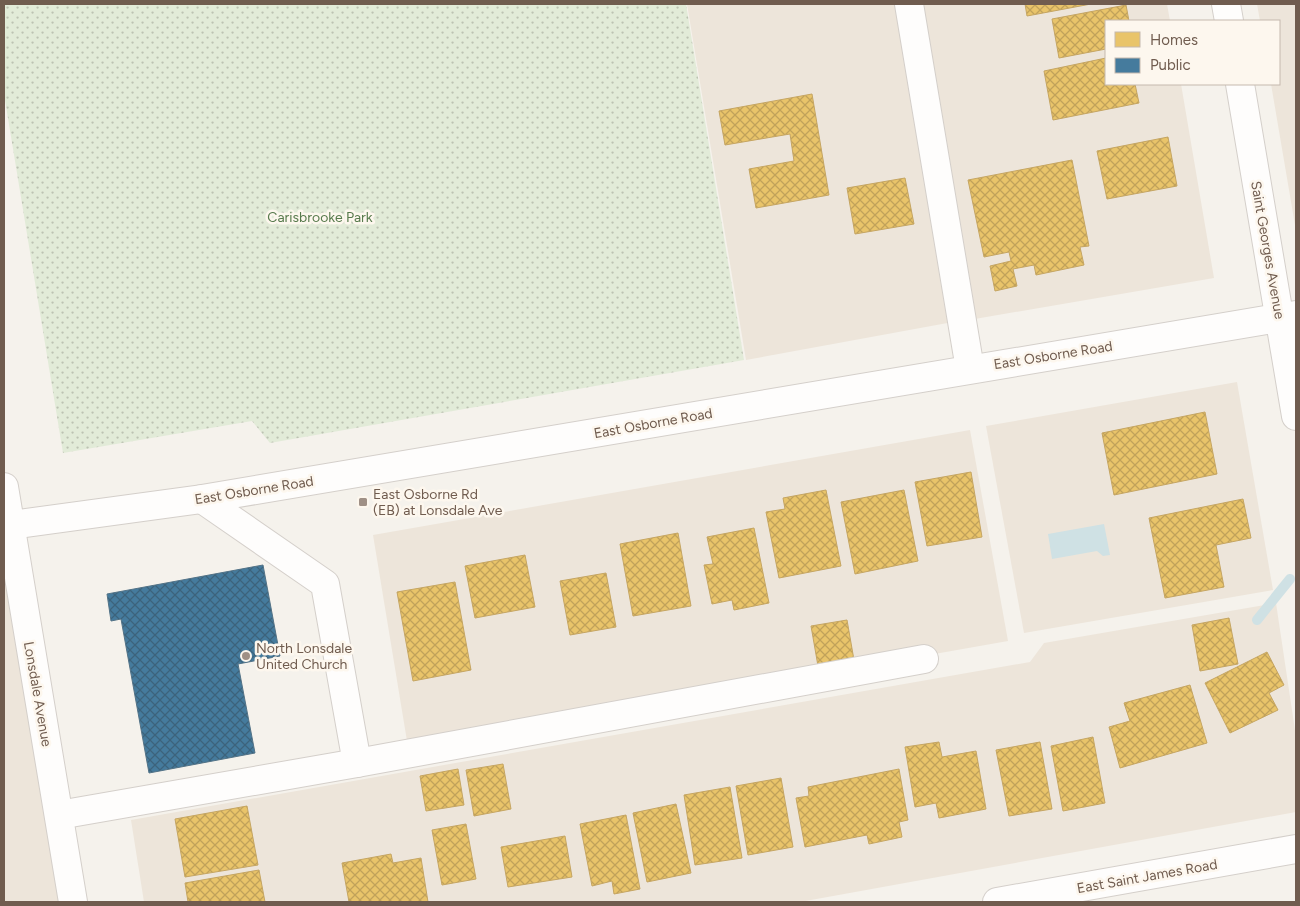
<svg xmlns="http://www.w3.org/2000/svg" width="1300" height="906" viewBox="0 0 1300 906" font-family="Figtree,sans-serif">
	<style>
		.residential { fill: #ede5da }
		.grass { fill: url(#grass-dots) }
		.water { fill: #cfe1e4 }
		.homes { fill: url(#homes-cross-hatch); stroke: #c5a562 }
		.public { fill: url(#public-cross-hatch); stroke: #527286 }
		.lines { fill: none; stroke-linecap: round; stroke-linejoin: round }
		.stream { stroke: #cfe1e4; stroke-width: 10 }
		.minor-casing { stroke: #d4cfca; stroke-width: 30 }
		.minor { stroke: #fefdfc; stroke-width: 28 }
		.poi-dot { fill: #9f9086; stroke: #fdf7ee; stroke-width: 2 }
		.labels { text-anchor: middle; stroke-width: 5; stroke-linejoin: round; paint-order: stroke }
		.park-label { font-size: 14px; fill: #577a4c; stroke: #fdf7ee }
		.street-label { font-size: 14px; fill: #705c4f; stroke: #fdf7ee }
		.poi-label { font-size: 14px; fill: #705c4f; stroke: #fdf7ee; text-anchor: start }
	</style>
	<defs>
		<pattern id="grass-dots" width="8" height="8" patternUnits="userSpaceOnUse" patternTransform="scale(1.25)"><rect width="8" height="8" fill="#e2ebd8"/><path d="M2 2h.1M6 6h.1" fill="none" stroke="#bcc2b2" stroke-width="1.8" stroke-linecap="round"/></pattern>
		<pattern id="homes-cross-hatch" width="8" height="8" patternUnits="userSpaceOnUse" patternTransform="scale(1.25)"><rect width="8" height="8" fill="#e9c46a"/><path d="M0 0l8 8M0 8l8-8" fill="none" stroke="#c1a25a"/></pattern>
		<pattern id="public-cross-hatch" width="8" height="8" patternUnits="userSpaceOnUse" patternTransform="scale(1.25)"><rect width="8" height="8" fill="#457b9d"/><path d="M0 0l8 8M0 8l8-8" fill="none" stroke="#3c637c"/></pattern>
	</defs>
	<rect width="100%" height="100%" fill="#f5f2ec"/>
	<g class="residential">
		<path d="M687,4H899L953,322L746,360Z"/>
		<path d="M916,4H1167L1170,21H1106V84H1181L1214,278L969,320Z"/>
		<path d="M1257,4H1296V231L1271,84H1279V21H1260Z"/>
		<path d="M1237,382L1273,590L1024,633L986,426Z"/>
		<path d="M970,430L1008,641L408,747L373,535Z"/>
		<path d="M4,576L59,902H4Z"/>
		<path d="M1276,603L1296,737V812L800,902H144L131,820L1030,662L1044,643Z"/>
	</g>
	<path class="grass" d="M4,4H686L744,360L270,443L252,421L63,453L4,94Z"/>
	<path class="water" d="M1104,524L1110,555L1103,556L1097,551L1052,559L1048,534Z"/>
	<g class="homes">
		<path d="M1025,4H1091L1027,16Z"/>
		<path d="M1126,5L1129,21H1106V49L1059,58L1052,19Z"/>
		<path d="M1106,58V84H1135L1139,103L1053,120L1044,71Z"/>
		<path d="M812,94L829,195L756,208L749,169L794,161L790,134L725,145L719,111Z"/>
		<path d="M1168,137L1177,186L1107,199L1097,151Z"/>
		<path d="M1072,160L1089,246L1080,247L1084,265L1036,275L1034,265L1013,269L1017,286L995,291L990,266L1011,261L1009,252L984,257L968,180Z"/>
		<path d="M905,178L914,224L855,234L847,188Z"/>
		<path d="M1205,412L1217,474L1114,495L1102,433Z"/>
		<path d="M971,472L982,537L927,546L915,482Z"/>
		<path d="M826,490L841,566L779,578L766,512L785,509L783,498Z"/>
		<path d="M904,490L918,561L855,574L841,502Z"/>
		<path d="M1243,499L1251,538L1216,545L1224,587L1165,598L1149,518Z"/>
		<path d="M754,528L769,603L734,610L732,600L712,604L704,565L713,564L707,537Z"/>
		<path d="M678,533L691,606L633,616L620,544Z"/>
		<path d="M525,555L535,607L475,618L465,566Z"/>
		<path d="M606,573L616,627L570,635L560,581Z"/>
		<path d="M455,582L471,670L413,681L397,592Z"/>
		<path d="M1229,618L1238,664L1200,671L1192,625Z"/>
		<path d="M847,620L854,660L818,666L811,626Z"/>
		<path d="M1267,652L1284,685L1269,693L1278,710L1230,733L1205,683Z"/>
		<path d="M1190,685L1207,743L1120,768L1109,727L1130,721L1124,703Z"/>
		<path d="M1093,737L1105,803L1063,811L1051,746Z"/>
		<path d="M939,742L942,757L976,751L986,809L939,818L936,803L915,807L905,747Z"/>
		<path d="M1040,742L1052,809L1009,816L996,750Z"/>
		<path d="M503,764L511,809L474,816L466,770Z"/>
		<path d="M458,769L464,805L426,811L420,776Z"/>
		<path d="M899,769L908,820L899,822L902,837L869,844L867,835L805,847L796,798L809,796L808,787Z"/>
		<path d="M781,778L793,847L748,855L736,786Z"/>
		<path d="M730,787L742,858L695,865L684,795Z"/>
		<path d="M676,804L691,873L647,882L633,813Z"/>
		<path d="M247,806L258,865L185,877L175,819Z"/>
		<path d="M626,815L640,889L614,894L612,881L592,886L580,824Z"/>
		<path d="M466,824L476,879L442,885L432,830Z"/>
		<path d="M565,836L572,877L508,887L501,847Z"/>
		<path d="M391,854L393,863L421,858L428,902H349L342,863Z"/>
		<path d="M259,870L265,902H188L185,883Z"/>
	</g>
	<path class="public" d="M263,565L280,656L238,664L255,753L149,773L121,619L111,621L107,594Z"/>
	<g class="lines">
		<path class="stream" d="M1257,620L1290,579"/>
		<defs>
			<g id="minor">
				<path d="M909,4L970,369"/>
				<path d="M1226,4L1229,21"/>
				<path d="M1240,84L1296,416"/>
				<path d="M4,487L73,902"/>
				<path d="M202,499L325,584L357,763"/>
				<path d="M4,526L202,499L1296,315"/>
				<path d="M59,815L357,763L924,659"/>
				<path d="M997,902L1296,849"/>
			</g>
		</defs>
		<use href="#minor" class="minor-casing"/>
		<use href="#minor" class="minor"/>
	</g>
	<g class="poi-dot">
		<rect x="358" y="497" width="10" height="10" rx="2.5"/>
		<circle cx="246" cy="656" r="5"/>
	</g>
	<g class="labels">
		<g class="park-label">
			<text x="320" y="222">Carisbrooke Park</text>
		</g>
		<g class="street-label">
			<text transform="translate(1268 250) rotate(80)" y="5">Saint Georges Avenue</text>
			<text transform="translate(1053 355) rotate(-9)" y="5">East Osborne Road</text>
			<text transform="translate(653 423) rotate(-10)" y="5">East Osborne Road</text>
			<text transform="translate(254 490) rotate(-9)" y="5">East Osborne Road</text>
			<text transform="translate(38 694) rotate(80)" y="5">Lonsdale Avenue</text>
			<text transform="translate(1147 876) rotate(-10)" y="5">East Saint James Road</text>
		</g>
		<g class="poi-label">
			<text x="373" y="499">East Osborne Rd<tspan x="373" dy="16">(EB) at Lonsdale Ave</tspan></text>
			<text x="256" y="653">North Lonsdale<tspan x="256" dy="16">United Church</tspan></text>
		</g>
	</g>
	<rect width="1300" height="906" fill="none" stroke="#705c4f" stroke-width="10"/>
	<rect x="1105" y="20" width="175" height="65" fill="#fdf7ee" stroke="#c5b9ae"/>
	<rect x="1115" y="32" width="25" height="15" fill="#e9c46a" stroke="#c5b9ae"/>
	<text x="1150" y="45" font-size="15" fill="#705c4f">Homes</text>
	<rect x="1115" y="58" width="25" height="15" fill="#457b9d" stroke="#c5b9ae"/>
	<text x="1150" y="70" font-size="15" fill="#705c4f">Public</text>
</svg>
